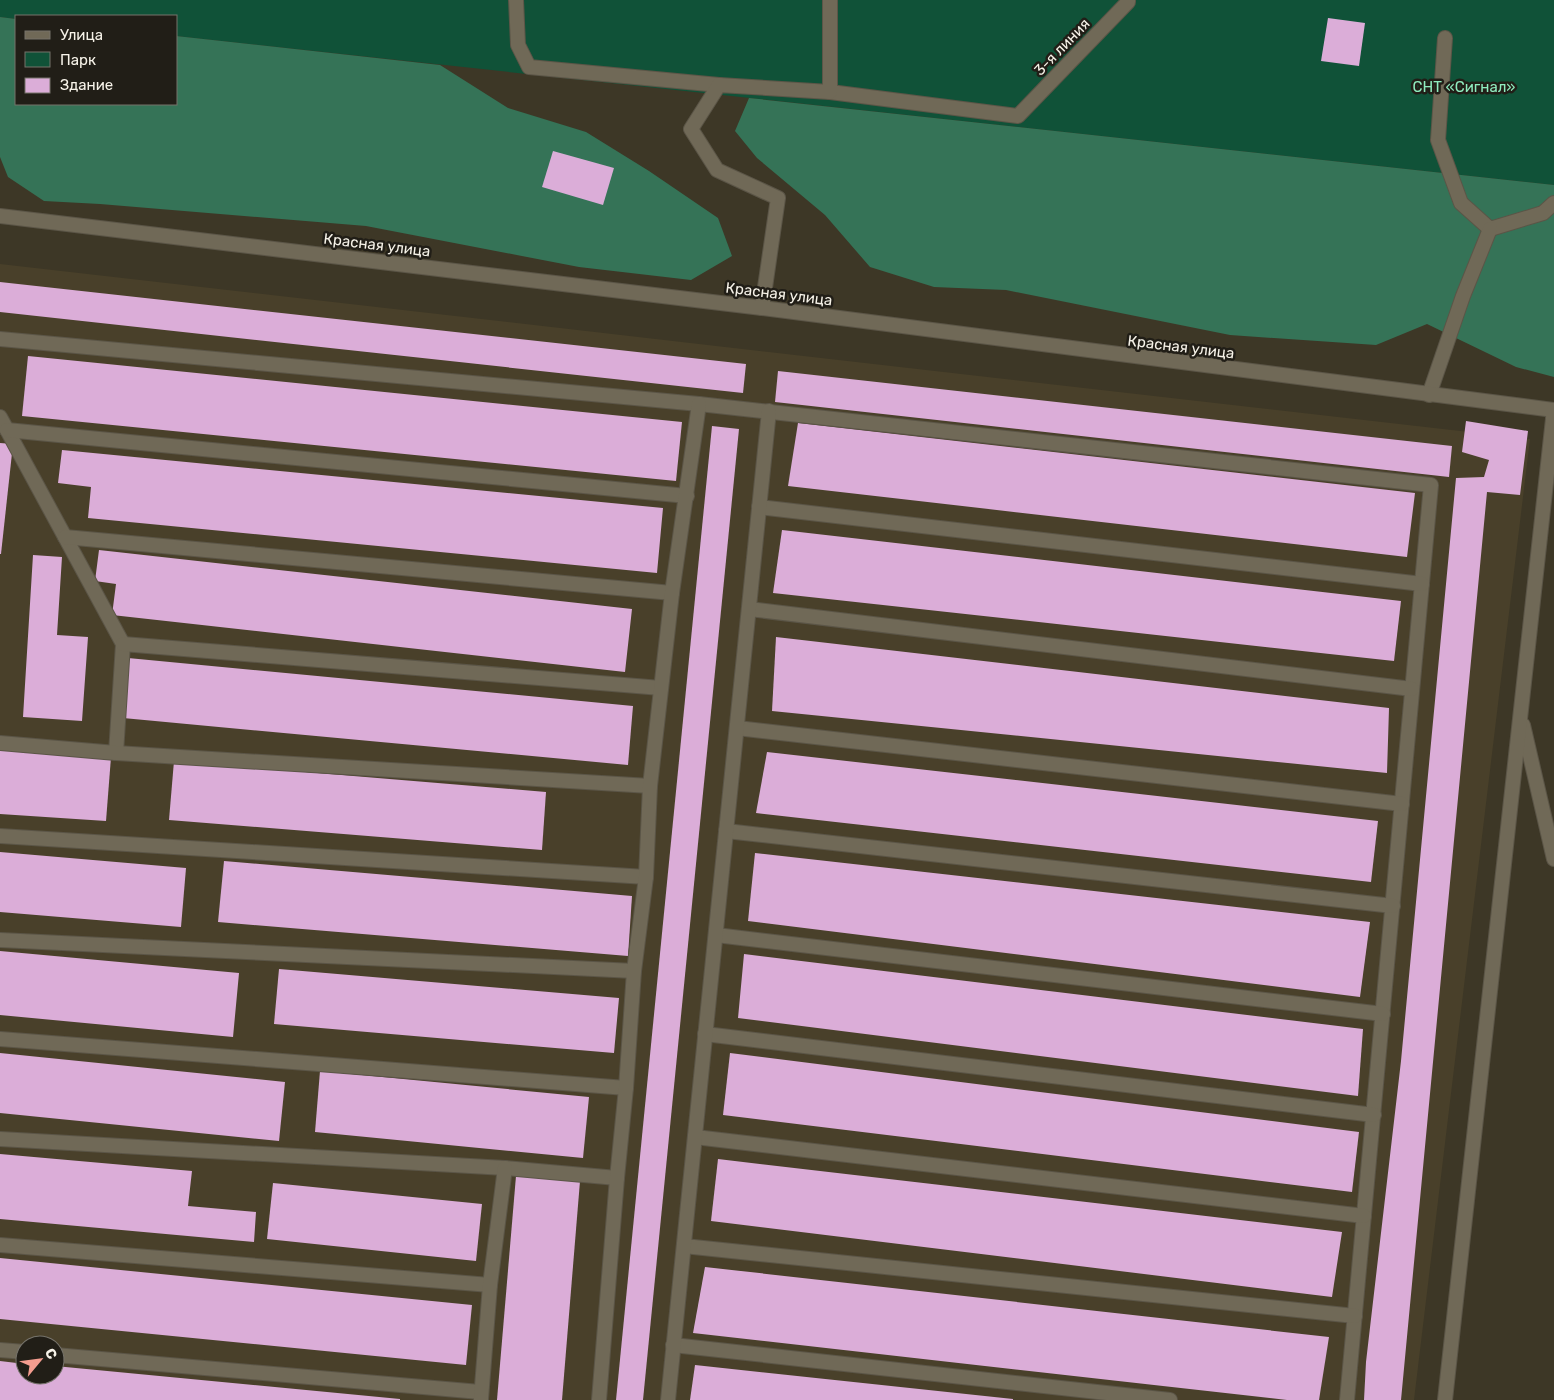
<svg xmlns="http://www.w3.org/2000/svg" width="1554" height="1400" viewBox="0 0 1554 1400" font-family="Rubik,sans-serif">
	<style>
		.built { fill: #49402a; fill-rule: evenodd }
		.green { fill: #105238 }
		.forest { fill: #357357 }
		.building { fill: #dbadd8 }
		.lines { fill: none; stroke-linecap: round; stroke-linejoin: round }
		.service-casing { stroke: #5b5547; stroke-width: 16 }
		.minor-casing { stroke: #5b5547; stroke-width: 16 }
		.service { stroke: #706957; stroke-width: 14 }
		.minor { stroke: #706957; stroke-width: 14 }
		.labels { text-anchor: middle; stroke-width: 5; stroke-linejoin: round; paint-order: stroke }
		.street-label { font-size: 15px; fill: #f6f2e8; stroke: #211e17 }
		.park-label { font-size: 15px; fill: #8fecbf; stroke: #211e17 }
	</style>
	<rect width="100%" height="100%" fill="#3d3726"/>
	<path class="built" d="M0,264L1530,439L1414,1400H0ZM25,1345H55V1375H25Z"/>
	<path class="green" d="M0,0H1554V185L176,36V16H16V19L0,17Z"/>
	<g class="forest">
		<path d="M0,17L16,19V104H176V36L440,65L508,108L586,132L649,171L718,218L732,256L691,280L579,267L366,226L100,204L44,201L8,177L0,157Z"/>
		<path d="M749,98L1554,185V377L1516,367L1427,324L1376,345L1230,335L1006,290L934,287L870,267L825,215L757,158L735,131Z"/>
	</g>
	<g class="building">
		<path d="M1328,18L1365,23L1359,66L1321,61Z"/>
		<path d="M553,151L614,168L603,205L542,187Z"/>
		<path d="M0,282L746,364L743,393L0,312Z"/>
		<path d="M28,356L682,422L676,481L22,416Z"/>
		<path d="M778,371L1452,446L1449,477L775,402Z"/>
		<path d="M1466,421L1528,431L1520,495L1487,492L1401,1400H1364L1366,1362L1401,1061L1456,478L1484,477L1489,460L1462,452Z"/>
		<path d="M798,423L1415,493L1407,557L788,486Z"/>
		<path d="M712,426L739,429L643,1400H616Z"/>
		<path d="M0,443L13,444L1,554H0Z"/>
		<path d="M62,450L663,508L657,573L88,518L91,487L58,483Z"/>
		<path d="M782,530L1401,601L1394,661L773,593Z"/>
		<path d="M99,550L632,609L625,672L112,615L116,584L95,581Z"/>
		<path d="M33,555L62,557L57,635L88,637L82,721L23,717Z"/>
		<path d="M776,637L1389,708L1387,773L772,711Z"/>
		<path d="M128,658L633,706L628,765L123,718Z"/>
		<path d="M0,749L111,757L106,821L0,814Z"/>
		<path d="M767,752L1378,821L1371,882L756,813Z"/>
		<path d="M174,761L546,792L542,850L169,820Z"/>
		<path d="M0,852L186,868L181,927L0,912Z"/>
		<path d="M755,853L1370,922L1360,997L748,921Z"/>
		<path d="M224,861L632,896L628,956L218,922Z"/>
		<path d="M0,951L239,973L233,1037L0,1015Z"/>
		<path d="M744,954L1363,1029L1358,1096L738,1018Z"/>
		<path d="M279,969L619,998L614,1053L274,1024Z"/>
		<path d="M0,1053L285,1082L279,1141L0,1113Z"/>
		<path d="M730,1053L1359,1132L1352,1192L723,1115Z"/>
		<path d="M320,1071L589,1097L583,1158L315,1132Z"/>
		<path d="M0,1154L192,1171L188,1206L256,1212L254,1242L0,1219Z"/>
		<path d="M718,1159L1342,1232L1332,1297L711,1221Z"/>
		<path d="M516,1176L580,1181L562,1400H497Z"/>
		<path d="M273,1183L482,1204L476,1261L267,1239Z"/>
		<path d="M0,1258L472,1305L466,1365L0,1319Z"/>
		<path d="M705,1267L1329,1337L1319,1400H1287L693,1333Z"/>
		<path d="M0,1361L25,1364V1375H55V1366L400,1399V1400H0Z"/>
		<path d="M695,1365L1013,1399V1400H690Z"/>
	</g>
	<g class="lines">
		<defs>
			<g id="service">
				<path d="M516,0L518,45L529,67L719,85"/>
				<path d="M1445,38L1438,140L1461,203L1490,229L1543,213L1554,203"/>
				<path d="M830,92L1018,116L1128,2V0"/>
				<path d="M762,308L778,198L717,170L691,129L719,85L830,92V0"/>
				<path d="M0,339L699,404L1431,485L1347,1400"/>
				<path d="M1429,395L1463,296L1490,229"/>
				<path d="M0,417L123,644L116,753"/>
				<path d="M7,430L687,496"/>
				<path d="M759,507L1422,584"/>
				<path d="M65,537L672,593"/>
				<path d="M749,609L1412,689"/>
				<path d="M123,644L661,688"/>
				<path d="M1523,725L1554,859"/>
				<path d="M737,728L1402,804"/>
				<path d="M0,743L116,753L650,786"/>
				<path d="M726,831L1393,906"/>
				<path d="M0,836L646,877"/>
				<path d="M716,935L1383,1014"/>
				<path d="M0,940L634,971"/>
				<path d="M705,1034L1374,1115"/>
				<path d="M0,1039L626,1088"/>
				<path d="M695,1137L1364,1216"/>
				<path d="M0,1139L505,1168L617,1178"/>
				<path d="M0,1245L490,1285"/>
				<path d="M684,1246L1355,1316"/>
				<path d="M673,1345L1170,1400"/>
				<path d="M0,1350L25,1352"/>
				<path d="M55,1355L480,1392"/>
				<path d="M481,1399L490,1285L505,1168"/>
				<path d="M599,1400L617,1178L626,1088L634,971L646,877L650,786L672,593L699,404"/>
				<path d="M668,1400L769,411"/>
				<path d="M1445,1400L1553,419"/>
			</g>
			<path id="minor" d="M0,216L762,308L1554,410L1553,419"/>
		</defs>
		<use href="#service" class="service-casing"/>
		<use href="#minor" class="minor-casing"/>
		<use href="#service" class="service"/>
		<use href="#minor" class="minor"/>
	</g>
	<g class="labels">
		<g class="street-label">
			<text transform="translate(1062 47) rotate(-46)" y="5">3-я линия</text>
			<text transform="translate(377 245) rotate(7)" y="5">Красная улица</text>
			<text transform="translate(779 294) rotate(7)" y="5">Красная улица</text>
			<text transform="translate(1181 347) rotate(7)" y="5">Красная улица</text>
		</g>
		<g class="park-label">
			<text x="1464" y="92">СНТ «Сигнал»</text>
		</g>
	</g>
	<rect x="15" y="15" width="162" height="90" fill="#211e17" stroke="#76736b"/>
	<rect x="25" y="31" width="25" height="8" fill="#706957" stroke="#76736b"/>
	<text x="60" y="40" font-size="15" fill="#f6f2e8">Улица</text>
	<rect x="25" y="52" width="25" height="15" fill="#105238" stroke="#76736b"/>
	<text x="60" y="65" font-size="15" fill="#f6f2e8">Парк</text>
	<rect x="25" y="78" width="25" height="15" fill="#dbadd8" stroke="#76736b"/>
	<text x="60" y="90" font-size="15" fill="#f6f2e8">Здание</text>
	<g transform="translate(40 1360) rotate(61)"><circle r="24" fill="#211e17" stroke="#76736b"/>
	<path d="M0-4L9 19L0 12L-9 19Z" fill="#f59d8f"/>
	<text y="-8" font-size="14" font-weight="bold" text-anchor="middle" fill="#f6f2e8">С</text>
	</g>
</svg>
